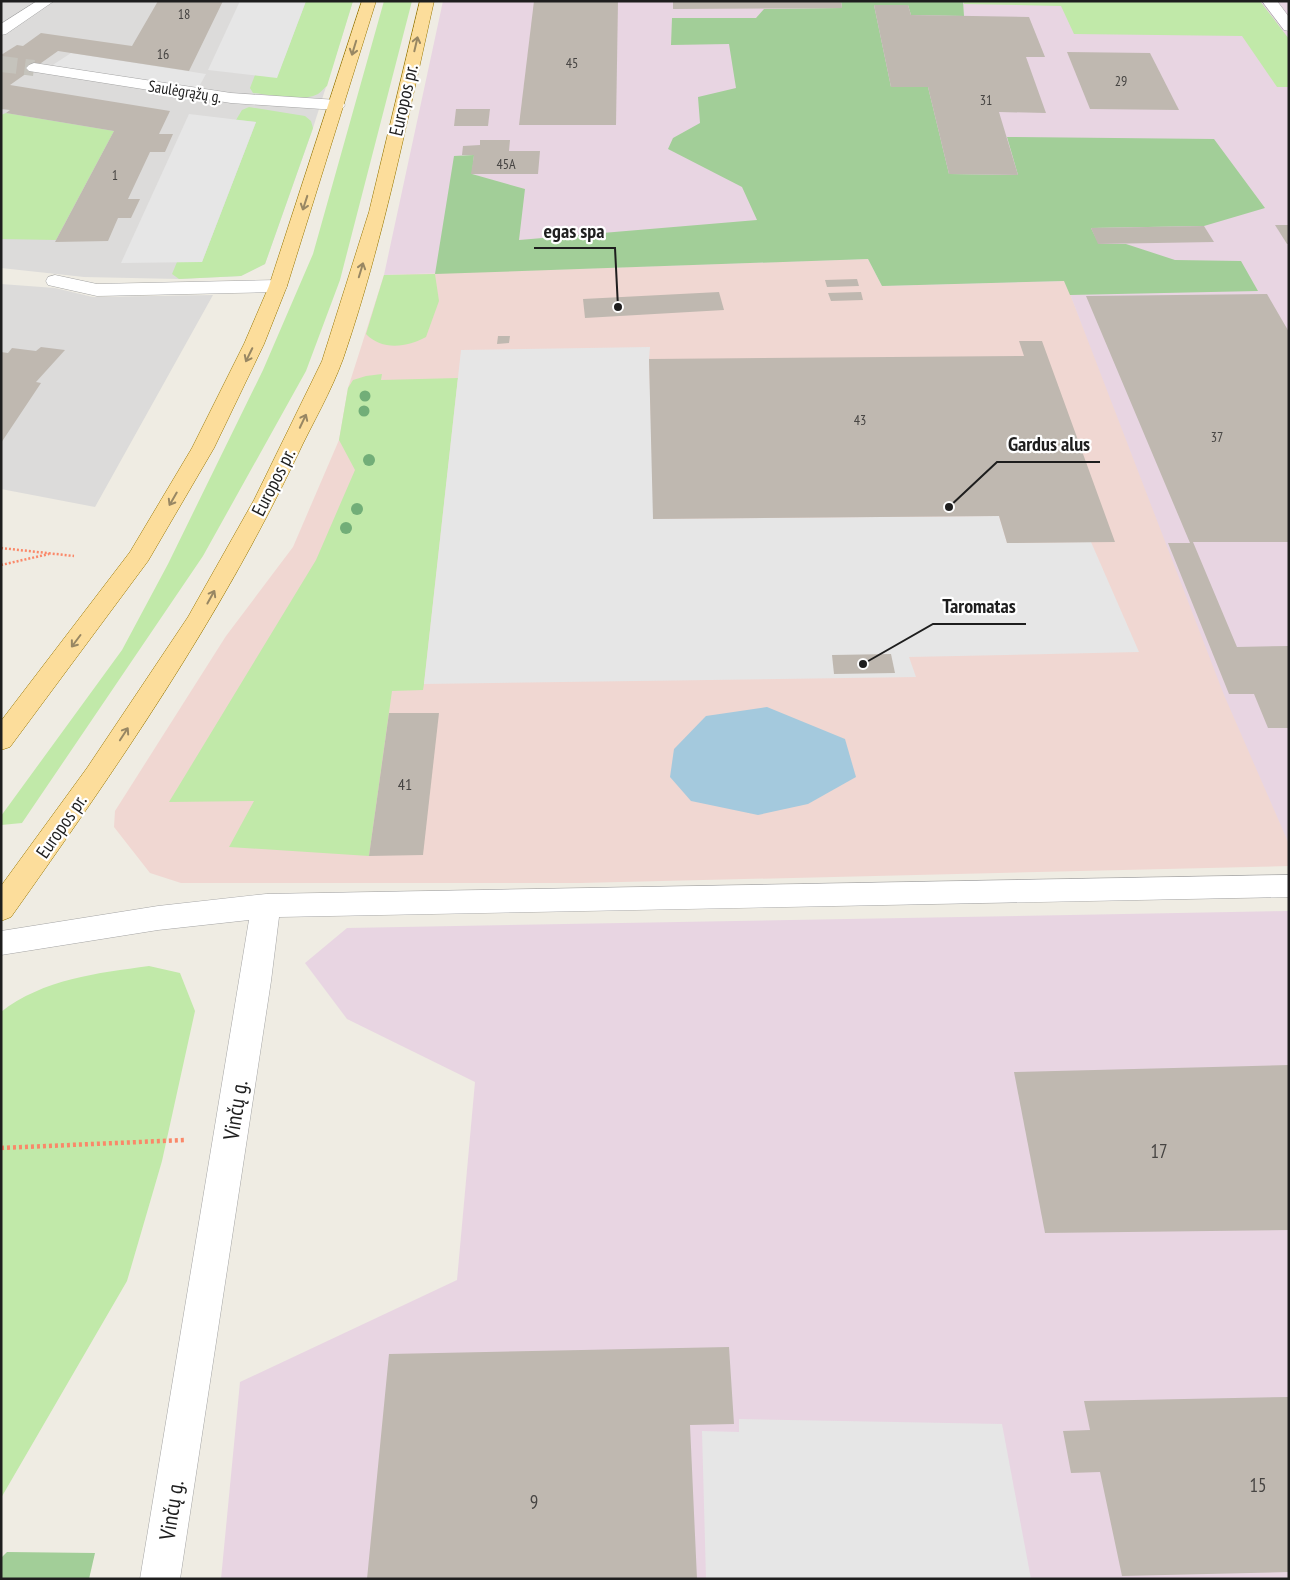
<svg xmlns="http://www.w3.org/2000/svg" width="1290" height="1580" viewBox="0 0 1290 1580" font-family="'PT Sans Narrow',sans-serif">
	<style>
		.residential { fill: #dcdbda }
		.commercial { fill: #f0d7d2 }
		.industrial { fill: #e8d5e2 }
		.grass { fill: #c1e9a9 }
		.forest { fill: #a2ce98 }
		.parking { fill: #e6e6e6 }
		.water { fill: #a4c9dd }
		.building { fill: #bfb8b0 }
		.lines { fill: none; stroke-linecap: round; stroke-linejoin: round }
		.minor-tunnel { stroke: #c5c3bc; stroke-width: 16; stroke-dasharray: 16 8; stroke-linecap: butt }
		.minor-casing { stroke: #a5a5a5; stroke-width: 1 }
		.primary-casing { stroke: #977600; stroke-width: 1 }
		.path-far1 { stroke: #fa8869; stroke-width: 2.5; stroke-dasharray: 2 2; stroke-linecap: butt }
		.path { stroke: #fa8869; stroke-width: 4.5; stroke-dasharray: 3 3; stroke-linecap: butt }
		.minor { fill: #fff; fill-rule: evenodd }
		.primary { fill: #fcdd9b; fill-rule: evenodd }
		.tree { fill: #72ae78 }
		.oneway { stroke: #988763 }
		.labels { text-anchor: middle; stroke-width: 4.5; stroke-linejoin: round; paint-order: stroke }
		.far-number-label { font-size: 14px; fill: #464442 }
		.far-street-label { font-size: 16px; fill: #1e1e1e; stroke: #fff }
		.number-label { font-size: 16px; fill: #464442 }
		.street-label { font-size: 19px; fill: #1e1e1e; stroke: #fff }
		.near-number-label { font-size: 19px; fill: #464442 }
		.near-street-label { font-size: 22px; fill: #1e1e1e; stroke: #fff }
		.leader { fill: none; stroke: #1e1e1e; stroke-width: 2 }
		.callout-dot { fill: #1e1e1e; stroke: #fff; stroke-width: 2 }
		.callout-label { font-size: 20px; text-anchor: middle; font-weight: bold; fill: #1e1e1e; stroke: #fff; stroke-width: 4.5; stroke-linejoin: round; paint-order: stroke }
	</style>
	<rect width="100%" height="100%" fill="#efece3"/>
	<g class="residential">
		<path d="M1,1H353L313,128L265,264L241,276L179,279L84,277L1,268Z"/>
		<path d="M1,284L55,288L93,297L213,295L95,507L1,489Z"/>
	</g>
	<path class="commercial" d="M868,259L882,286L1065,281L1289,844V866L580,883H181L150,873L114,827L115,811L226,636L293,547L339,440L348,388L384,275Z"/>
	<g class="industrial">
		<path d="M443,1H1289V844L1224,695L1065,281L882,286L868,259L384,275Z"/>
		<path d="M1289,911V1579H221L240,1382L457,1280L475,1082L347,1019L305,963L347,928Z"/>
	</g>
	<g class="grass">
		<path d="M306,1H353L327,86C324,88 321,92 318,94C300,103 272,95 253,93L250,88L255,75L277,77Z"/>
		<path d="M384,1H412L340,280L306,371L203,556L22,823L1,825V816L122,650L168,564L263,370L313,254Z"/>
		<path d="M963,1H1260L1289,39V87H1277L1242,36L1074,34L1061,6L964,4Z"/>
		<path d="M249,107L305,116L311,121L313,128L265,264L241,276L179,279L172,274L177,262H202L256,122L236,120L242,110Z"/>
		<path d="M6,113L114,131L56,240L1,239V115Z"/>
		<path d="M435,274L439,301L426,337C408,347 382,351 366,334L384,275Z"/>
		<path d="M382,374L381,380L458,378L424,684L423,690L392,691L369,856L229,847L254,801L169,802L316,560L355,470L339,440L348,388L353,380L366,376Z"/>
		<path d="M149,966L180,973L195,1011L162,1161L127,1281L1,1498V1012C43,979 98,973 149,966Z"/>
	</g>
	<g class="forest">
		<path d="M841,1H963L964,16L911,15L908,5H874L891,87H928L949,174L1018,175L1007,137L1214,139L1265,208L1204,226L1091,228L1099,244H1126L1175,260L1241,261L1258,291L1070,295L1064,281L882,286L868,259L435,274L454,156L474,155L472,174L525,189L519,240L757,220L742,187L668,149L673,138L700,123L698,97L736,88L729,44L671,45L672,18H756L764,9L842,8Z"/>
		<path d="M7,1552L95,1553L89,1579H1V1558Z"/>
	</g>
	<g class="parking">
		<path d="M240,1H306L277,78L208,70Z"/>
		<path d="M71,53L206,74L196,92L45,70Z"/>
		<path d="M189,114L256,122L202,262L121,263Z"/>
		<path d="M650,347L649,359L654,519L999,516L1007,543L1091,542L1139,652L909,657L916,677L424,684L461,350Z"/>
		<path d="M739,1419L1002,1424L1031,1579H706L702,1431L739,1432Z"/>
	</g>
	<path class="water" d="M767,707L845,739L856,777L808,804L758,815L691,801L670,777L674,749L706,716Z"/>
	<g class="building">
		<path d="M158,1H223L189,71L58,51L10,85L170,111L159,134H173L165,152H150L128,199H140L131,218H118L108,241L55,242L114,131L6,113L10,110L1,109V55L17,45L23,46L41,33L132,46Z"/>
		<path d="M534,1H618L616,125H519Z"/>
		<path d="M673,1H841L842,8L673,9Z"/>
		<path d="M874,5H908L911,15L1029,17L1045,57H1026L1046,113L999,112L1018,175L949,174L928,87H891Z"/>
		<path d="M1067,52L1150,53L1179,110L1090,109Z"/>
		<path d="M456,109H490L488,126H454Z"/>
		<path d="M480,140H510L509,151H540L538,174H471L474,155H462L463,146L480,145Z"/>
		<path d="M1275,225H1289V244H1287Z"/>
		<path d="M1204,226L1214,242L1098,244L1091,228Z"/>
		<path d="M857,279L859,286L827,287L825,280Z"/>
		<path d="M719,292L724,310L585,318L583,299Z"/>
		<path d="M861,292L863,300L831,301L828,293Z"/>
		<path d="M1267,294L1289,332V542H1193L1237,647L1289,646V728H1268L1254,694H1229L1168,543H1190L1086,296Z"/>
		<path d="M498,336H510L509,343L497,344Z"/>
		<path d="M1019,341H1042L1115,542L1007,543L999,516L653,519L649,359L1024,356Z"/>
		<path d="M41,347L65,350L36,382L41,383L1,443V352L8,353L12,348L36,351Z"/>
		<path d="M891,654L895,673L834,674L832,655Z"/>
		<path d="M389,713H439L423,855L369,856Z"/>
		<path d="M1289,1065V1230L1045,1233L1014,1072Z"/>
		<path d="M729,1347L734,1424L690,1425L697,1579H367L389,1354Z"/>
		<path d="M1289,1397V1572L1122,1576L1100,1472L1071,1473L1063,1431L1090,1430L1084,1401Z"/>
	</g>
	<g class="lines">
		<path class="minor-tunnel" d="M1,64L34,68"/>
		<defs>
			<g id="minor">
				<path d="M37,1H54L6,34L1,35V24Z"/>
				<path d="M1262,1H1277L1289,17V31L1284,30Z"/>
				<path d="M34,63L231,93L337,100L343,102L345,105L343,108L337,110L231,103L29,71L26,68L29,65Z"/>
				<path d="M55,275L97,284L278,280L285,282L287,286L285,290L278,292L97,296L48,285L46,281L48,277Z"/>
				<path d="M1289,875V897L279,917L271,981L180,1579H140L249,920L158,930L1,955V931L158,906L266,894Z"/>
			</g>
			<g id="primary">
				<path d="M362,1H376L287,286L264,344L214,448L148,561L10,747L1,750V721L130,552L192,448L244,344L269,286Z"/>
				<path d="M420,1H434C407,121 383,242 343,359C331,392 312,424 297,456C219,620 116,769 11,917L1,921V886L87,768L188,617L254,500L322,361L369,212Z"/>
			</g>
		</defs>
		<use href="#minor" class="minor-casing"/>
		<use href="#primary" class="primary-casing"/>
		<g class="path-far1">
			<path d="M1,548L74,556"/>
			<path d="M1,565L49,554"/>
		</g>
		<path class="path" d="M1,1148L185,1140"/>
		<use href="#minor" class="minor"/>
		<use href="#primary" class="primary"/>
	</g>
	<g class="tree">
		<circle cx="365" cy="396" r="5.5"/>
		<circle cx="364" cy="411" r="5.5"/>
		<circle cx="369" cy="460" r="6"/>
		<circle cx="357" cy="509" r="6"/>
		<circle cx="346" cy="528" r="6"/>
	</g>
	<defs><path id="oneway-shaft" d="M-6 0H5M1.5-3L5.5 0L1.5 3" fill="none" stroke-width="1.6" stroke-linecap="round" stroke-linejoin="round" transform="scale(1.25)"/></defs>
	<g class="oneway">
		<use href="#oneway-shaft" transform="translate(416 44) rotate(-77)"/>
		<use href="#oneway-shaft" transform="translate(354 48) rotate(107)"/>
		<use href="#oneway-shaft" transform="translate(305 203) rotate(108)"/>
		<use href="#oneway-shaft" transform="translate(361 270) rotate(-73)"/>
		<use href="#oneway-shaft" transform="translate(249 355) rotate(116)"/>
		<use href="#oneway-shaft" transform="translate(303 421) rotate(-65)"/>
		<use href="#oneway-shaft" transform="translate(173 499) rotate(120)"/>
		<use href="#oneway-shaft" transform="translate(211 597) rotate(-61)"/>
		<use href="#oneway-shaft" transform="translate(76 641) rotate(127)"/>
		<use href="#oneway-shaft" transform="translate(124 734) rotate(-57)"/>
	</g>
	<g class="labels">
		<g class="far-number-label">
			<text x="184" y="19">18</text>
			<text x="163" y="59">16</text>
			<text x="572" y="68">45</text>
			<text x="1121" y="86">29</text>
			<text x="986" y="105">31</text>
			<text x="506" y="169">45A</text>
			<text x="115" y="180">1</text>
			<text x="860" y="425">43</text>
			<text x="1217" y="442">37</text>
		</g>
		<g class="far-street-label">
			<text transform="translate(185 91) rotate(9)" y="6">Saulėgrąžų g.</text>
		</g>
		<g class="number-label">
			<text x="405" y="790">41</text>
		</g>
		<g class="street-label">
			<text transform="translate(403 100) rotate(-77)" y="7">Europos pr.</text>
			<text transform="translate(273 482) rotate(-63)" y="7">Europos pr.</text>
			<text transform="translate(61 826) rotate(-55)" y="7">Europos pr.</text>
		</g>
		<g class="near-number-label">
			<text x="1159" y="1158">17</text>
			<text x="1258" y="1492">15</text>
			<text x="534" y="1509">9</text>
		</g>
		<g class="near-street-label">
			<text transform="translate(235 1110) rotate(-81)" y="8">Vinčų g.</text>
			<text transform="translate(171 1510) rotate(-81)" y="8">Vinčų g.</text>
		</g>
	</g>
	<path class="leader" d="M618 307L615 248H534M949 507L997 462H1100M863 664L933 624H1026"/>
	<g class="callout-dot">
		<circle cx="618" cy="307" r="5"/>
		<circle cx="949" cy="507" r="5"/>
		<circle cx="863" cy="664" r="5"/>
	</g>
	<g class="callout-label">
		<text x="574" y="238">egas spa</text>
		<text x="1049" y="451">Gardus alus</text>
		<text x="979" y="613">Taromatas</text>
	</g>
	<rect width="1290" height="1580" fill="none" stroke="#1e1e1e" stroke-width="5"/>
</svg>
